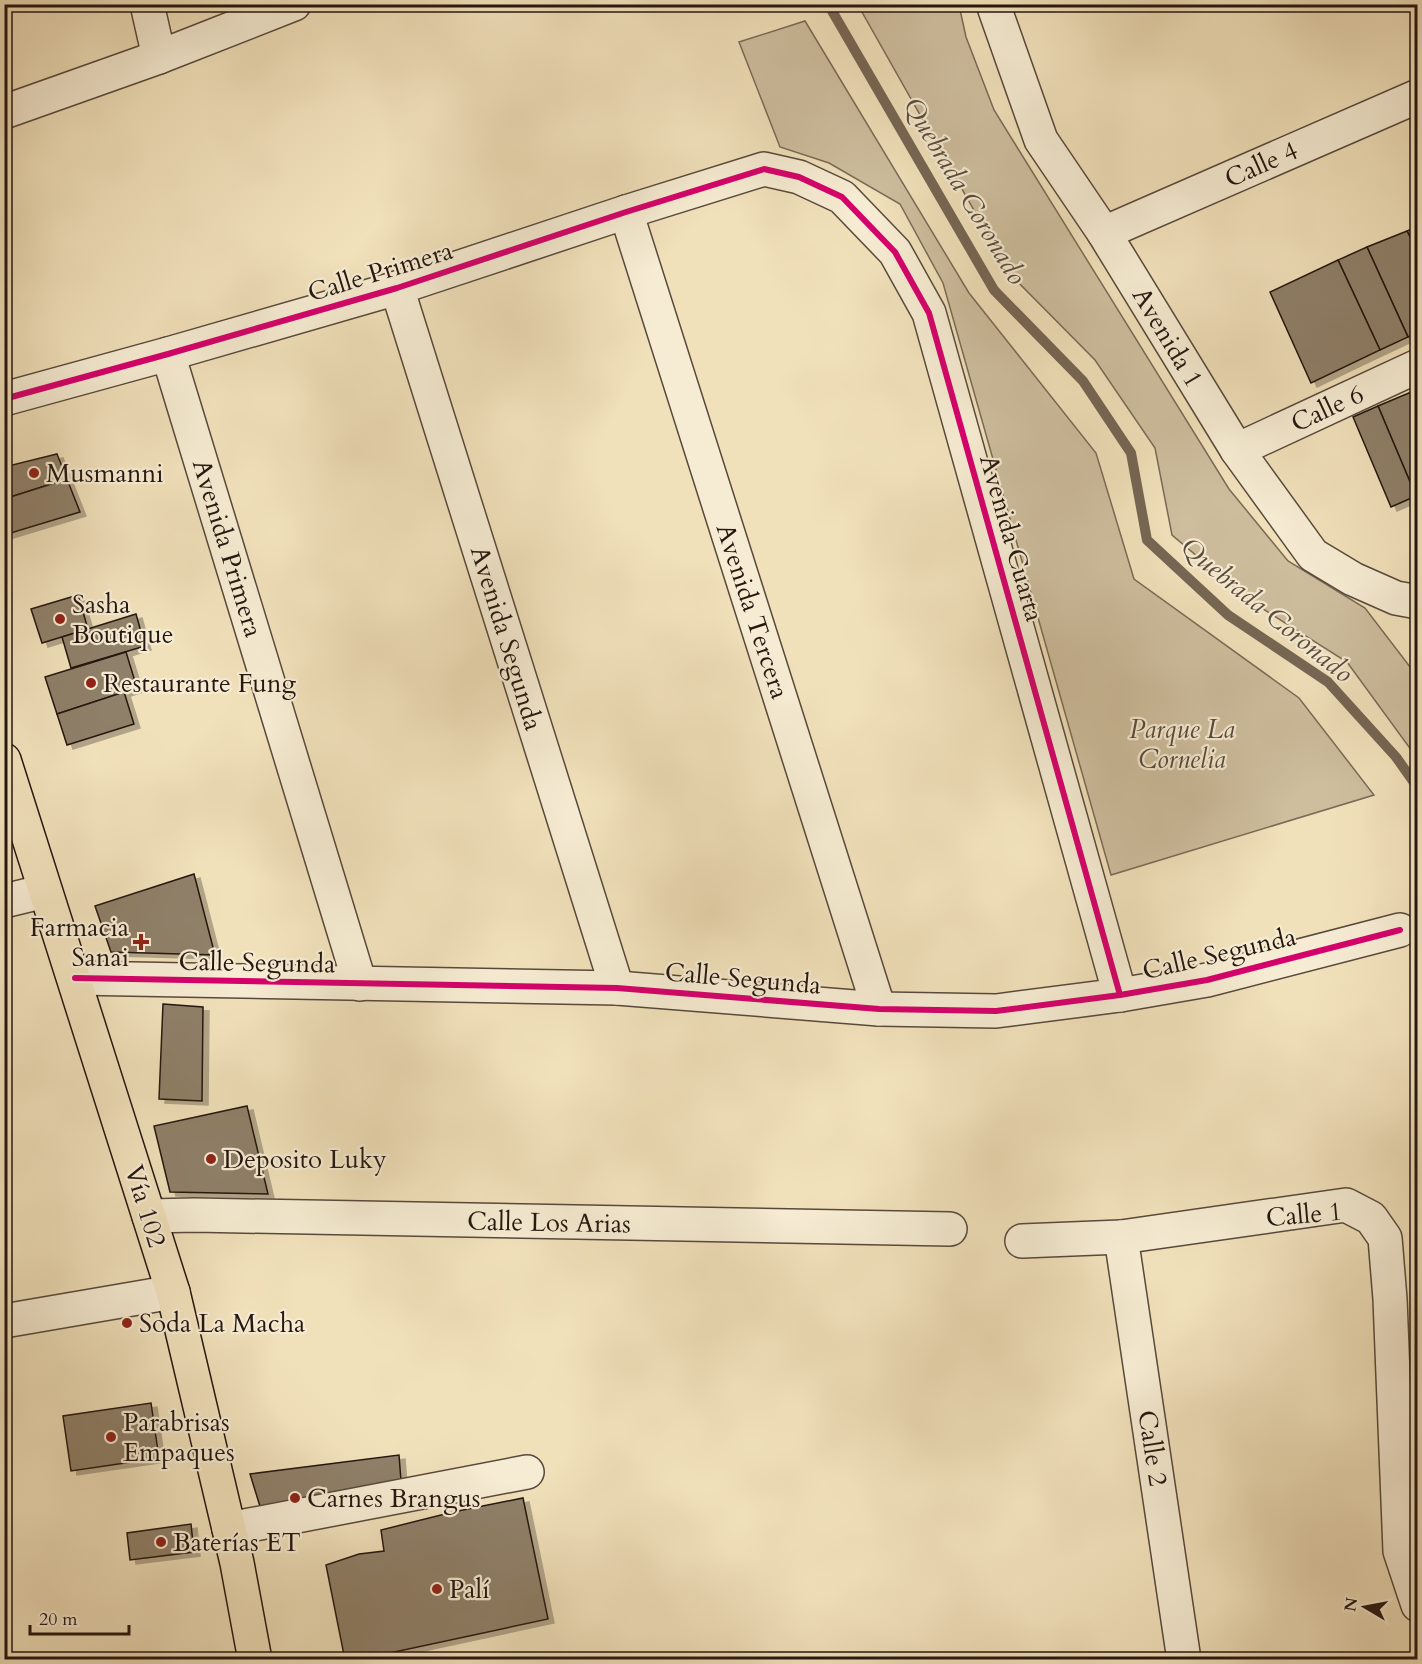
<svg xmlns="http://www.w3.org/2000/svg" width="1422" height="1664" viewBox="0 0 1422 1664" font-family="Cardo,serif">
	<style>
		.green { fill: #cebe9e; stroke: #7a6a57; stroke-width: 1.5 }
		.lines { fill: none; stroke-linecap: round; stroke-linejoin: round }
		.stream { stroke: #766654; stroke-width: 10 }
		.building { fill: #8f8069; stroke: #251610; stroke-width: 1.5; filter: url(#shadow) }
		.minor-casing { stroke: #58493b; stroke-width: 36 }
		.major-casing { stroke: #251610; stroke-width: 36 }
		.minor { stroke: #f6ecd3; stroke-width: 33 }
		.major { stroke: #f1e1bb; stroke-width: 33 }
		.cycleway-casing { stroke: #f6ecd3; stroke-width: 10 }
		.cycleway { stroke: #d6006c; stroke-width: 6 }
		.poi-dot { fill: #8f2418; stroke: #f6ecd3; stroke-width: 2 }
		.labels { text-anchor: middle; stroke-width: 4.5; stroke-linejoin: round; paint-order: stroke }
		.street-label { font-size: 26px; fill: #251610; stroke: #f6ecd3 }
		.poi-label { font-size: 26px; fill: #251610; stroke: #f6ecd3; text-anchor: start }
		.park-label { font-size: 26px; font-style: italic; fill: #58483b; stroke: #f6ecd3 }
		.water-label { font-size: 27px; font-style: italic; fill: #5b4c3d; stroke: #f6ecd3 }
	</style>
	<defs>
		<filter id="shadow"><feDropShadow dx="6" dy="4" stdDeviation="0" flood-color="#0004"/></filter>
	</defs>
	<rect width="100%" height="100%" fill="#f1e1bb"/>
	<filter id="stains"><feTurbulence type="fractalNoise" baseFrequency=".00333" numOctaves="4"/><feColorMatrix values="0 0 0 0 .2 0 0 0 0 .09 0 0 0 0 .02 0 0 0 .5 -.17"/></filter>
	<radialGradient id="worn" r=".72"><stop offset=".6" stop-color="#630" stop-opacity="0"/><stop offset="1" stop-color="#630" stop-opacity=".3"/></radialGradient>
	<g class="green">
		<path d="M858,5H959L966,37L994,110L1229,489L1288,561L1365,608L1417,676V758L1347,662L1249,600L1172,535L1155,448L1095,360L1010,274Z"/>
		<path d="M805,21L969,293L1096,453L1134,579L1299,698L1374,795L1111,875L943,283L900,204L829,163L780,147L739,42Z"/>
	</g>
	<g class="lines">
		<path class="stream" d="M828,4L994,290L1083,381L1131,453L1147,540L1228,615L1328,682L1396,757L1418,788"/>
	</g>
	<g class="building">
		<path d="M1418,226V253L1407,231Z"/>
		<path d="M1407,231L1418,253V333L1408,337L1367,247Z"/>
		<path d="M1367,247L1408,337L1380,350L1338,260Z"/>
		<path d="M1338,260L1380,350L1311,383L1270,292Z"/>
		<path d="M1416,390L1418,394V487L1413,489L1378,406Z"/>
		<path d="M1378,406L1416,496L1391,507L1353,417Z"/>
		<path d="M57,454L67,479L4,499V467Z"/>
		<path d="M67,479L80,512L4,535V499Z"/>
		<path d="M78,595L88,629L42,643L31,609Z"/>
		<path d="M136,614L145,646L71,668L62,637Z"/>
		<path d="M126,652L137,688L57,714L45,677Z"/>
		<path d="M124,692L134,724L67,745L57,714Z"/>
		<path d="M194,874L215,955L111,952L95,906Z"/>
		<path d="M163,1004L203,1007L202,1101L159,1099Z"/>
		<path d="M247,1106L268,1194L170,1192L154,1126Z"/>
		<path d="M151,1403L159,1458L71,1471L63,1416Z"/>
		<path d="M399,1455L401,1481L263,1516L250,1474Z"/>
		<path d="M523,1498L548,1619L357,1660H345L326,1565L359,1554L384,1551L381,1530L453,1512Z"/>
		<path d="M191,1524L194,1552L130,1560L127,1533Z"/>
	</g>
	<g class="lines">
		<defs>
			<g id="minor">
				<path d="M147,4L159,57"/>
				<path d="M993,4L1041,140L1104,233L1237,450L1313,555L1353,579L1396,598L1418,602"/>
				<path d="M4,112L159,57L294,4"/>
				<path d="M626,212L879,1009"/>
				<path d="M1104,233L1418,96"/>
				<path d="M397,288L617,988"/>
				<path d="M168,354L360,984"/>
				<path d="M4,399L168,354L397,288L626,212L764,169L799,177L842,197L895,252L929,313L1120,995"/>
				<path d="M1237,450L1418,366"/>
				<path d="M4,901L45,891"/>
				<path d="M75,978L617,988L879,1009L996,1011L1120,995L1207,980L1400,930"/>
				<path d="M149,1216L195,1215L950,1229"/>
				<path d="M1121,1237L1184,1660"/>
				<path d="M1022,1241L1121,1237L1346,1205L1371,1218L1385,1238L1390,1299L1400,1551L1418,1605"/>
				<path d="M4,1321L173,1292"/>
				<path d="M229,1529L527,1472"/>
			</g>
			<path id="major" d="M4,760L173,1292L237,1563L255,1660"/>
		</defs>
		<use href="#minor" class="minor-casing"/>
		<use href="#major" class="major-casing"/>
		<use href="#minor" class="minor"/>
		<use href="#major" class="major"/>
		<defs>
			<g id="cycleway">
				<path d="M4,399L168,354L397,288L626,212L764,169L799,177L842,197L895,252L929,313L1120,995"/>
				<path d="M75,978L617,988L879,1009L996,1011L1120,995L1207,980L1400,930"/>
			</g>
		</defs>
		<use href="#cycleway" class="cycleway-casing"/>
		<use href="#cycleway" class="cycleway"/>
	</g>
	<g class="poi-dot">
		<circle cx="34" cy="473" r="6"/>
		<circle cx="60" cy="619" r="6"/>
		<circle cx="91" cy="683" r="6"/>
		<path d="M138 933h6v6h6v6h-6v6h-6v-6h-6v-6h6z"/>
		<circle cx="211" cy="1159" r="6"/>
		<circle cx="127" cy="1323" r="6"/>
		<circle cx="111" cy="1437" r="6"/>
		<circle cx="295" cy="1498" r="6"/>
		<circle cx="161" cy="1542" r="6"/>
		<circle cx="437" cy="1589" r="6"/>
	</g>
	<g class="labels">
		<g class="street-label">
			<text transform="translate(1261 164) rotate(-24)" y="9">Calle 4</text>
			<text transform="translate(380 271) rotate(-17)" y="9">Calle Primera</text>
			<text transform="translate(1168 337) rotate(59)" y="9">Avenida 1</text>
			<text transform="translate(1327 408) rotate(-25)" y="9">Calle 6</text>
			<text transform="translate(1012 538) rotate(74)" y="9">Avenida Cuarta</text>
			<text transform="translate(228 548) rotate(73)" y="9">Avenida Primera</text>
			<text transform="translate(753 611) rotate(72)" y="9">Avenida Tercera</text>
			<text transform="translate(507 638) rotate(73)" y="9">Avenida Segunda</text>
			<text transform="translate(1219 953) rotate(-13)" y="9">Calle Segunda</text>
			<text transform="translate(257 962) rotate(1)" y="9">Calle Segunda</text>
			<text transform="translate(743 978) rotate(5)" y="9">Calle Segunda</text>
			<text transform="translate(146 1206) rotate(73)" y="9">Vía 102</text>
			<text transform="translate(1304 1214) rotate(-5)" y="9">Calle 1</text>
			<text transform="translate(549 1222) rotate(1)" y="9">Calle Los Arias</text>
			<text transform="translate(1153 1448) rotate(81)" y="9">Calle 2</text>
		</g>
		<g class="poi-label">
			<text x="46" y="482">Musmanni</text>
			<text x="72" y="613">Sasha<tspan x="72" dy="30">Boutique</tspan></text>
			<text x="103" y="692">Restaurante Fung</text>
			<text x="129" y="936" text-anchor="end">Farmacia<tspan x="129" dy="30">Sanai</tspan></text>
			<text x="223" y="1168">Deposito Luky</text>
			<text x="139" y="1332">Soda La Macha</text>
			<text x="123" y="1431">Parabrisas<tspan x="123" dy="30">Empaques</tspan></text>
			<text x="307" y="1507">Carnes Brangus</text>
			<text x="173" y="1551">Baterías ET</text>
			<text x="449" y="1598">Palí</text>
		</g>
		<g class="park-label">
			<text x="1182" y="738">Parque La<tspan x="1182" dy="30">Cornelia</tspan></text>
		</g>
		<g class="water-label">
			<text transform="translate(965 191) rotate(59)" y="9">Quebrada Coronado</text>
			<text transform="translate(1267 610) rotate(39)" y="9">Quebrada Coronado</text>
		</g>
	</g>
	<rect width="1422" height="1664" fill="none" stroke="#f1e1bb" stroke-width="24"/>
	<rect x="6" y="6" width="1410" height="1652" fill="none" stroke="#251610" stroke-width="3"/>
	<rect x="12" y="12" width="1398" height="1640" fill="none" stroke="#251610" stroke-width="1.5"/>
	<g transform="translate(1365 1607) rotate(280)" stroke="#f6ecd3" stroke-width="4.5" paint-order="stroke">
	<path d="M0-4.5L10 22L0 15L-10 22Z" fill="#251610"/>
	<text y="-9" font-size="16" font-weight="bold" text-anchor="middle" fill="#251610">N</text>
	</g>
	<path d="M30 1625v9h99v-9" fill="none" stroke="#251610" stroke-width="3"/>
	<text x="39" y="1625" font-size="18" fill="#251610" stroke="#f6ecd3" stroke-width="4.5" paint-order="stroke">20 m</text>
	<rect width="100%" height="100%" filter="url(#stains)"/>
	<rect width="100%" height="100%" fill="url(#worn)"/>
</svg>
